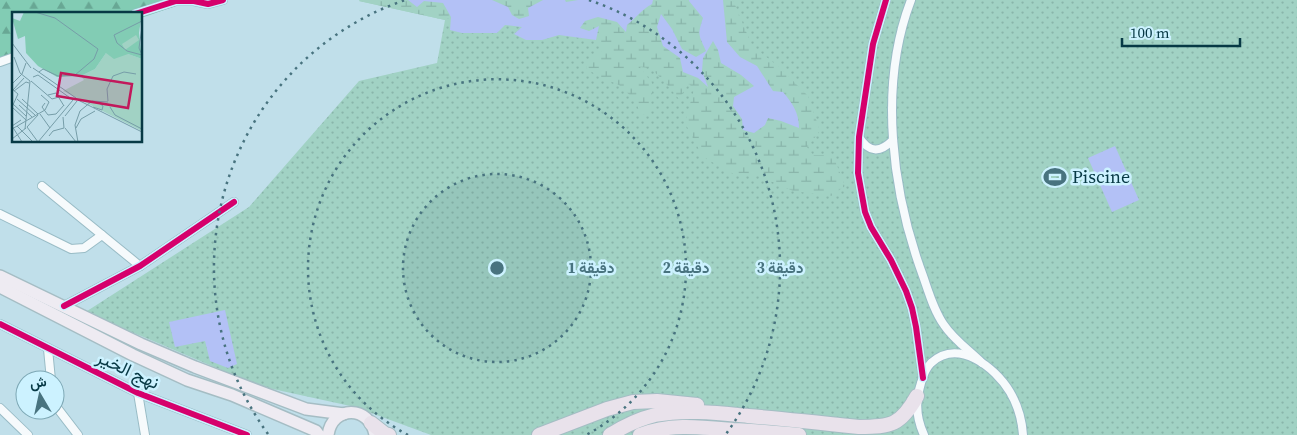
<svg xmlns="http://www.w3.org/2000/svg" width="1297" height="435" viewBox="0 0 1297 435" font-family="'Source Serif 4',Vazirmatn,serif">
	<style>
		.grass { fill: url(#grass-dots) }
		.forest { fill: url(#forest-firs) }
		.wetland { fill: url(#wetland-marsh) }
		.water { fill: #b3c1f6 }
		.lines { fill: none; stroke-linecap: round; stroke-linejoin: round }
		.street-casing { stroke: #99bcc6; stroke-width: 10 }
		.primary-casing { stroke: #a5bdc4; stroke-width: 14 }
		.highway-casing { stroke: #a5bdc4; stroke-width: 16 }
		.street { stroke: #f6fafc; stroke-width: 8 }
		.primary { stroke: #eeebf2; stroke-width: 11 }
		.highway { stroke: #e9e2eb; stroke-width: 14 }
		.cycleway-casing { stroke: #ccf2ff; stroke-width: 9 }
		.cycleway { stroke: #d6006c; stroke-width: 6 }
		.ring { fill: none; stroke: #48737f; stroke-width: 2.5; stroke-dasharray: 2.5 5 }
		.labels { text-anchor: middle; stroke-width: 5; stroke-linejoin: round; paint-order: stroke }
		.poi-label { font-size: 18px; fill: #073945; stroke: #ccf2ff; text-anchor: start }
		.street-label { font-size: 18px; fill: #073945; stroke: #ccf2ff }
		.inset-road { fill: none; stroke: #769da8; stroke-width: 1 }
		.view { fill: #c2185b; fill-opacity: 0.15; stroke: #c2185b; stroke-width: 2.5 }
		.inset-edge { fill: none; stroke: #073945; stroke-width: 2.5 }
		.centre { fill: #48737f; stroke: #ccf2ff; stroke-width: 2.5 }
		.ring-label { font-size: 15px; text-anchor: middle; font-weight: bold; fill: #48737f; stroke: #ccf2ff; stroke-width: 5; stroke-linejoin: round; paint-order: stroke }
	</style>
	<defs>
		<pattern id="grass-dots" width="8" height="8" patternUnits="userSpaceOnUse" patternTransform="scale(1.25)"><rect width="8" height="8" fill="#a1d2c4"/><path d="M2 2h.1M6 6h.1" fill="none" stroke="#89b5aa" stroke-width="1.8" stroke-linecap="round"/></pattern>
		<pattern id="forest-firs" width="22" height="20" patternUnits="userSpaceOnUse" patternTransform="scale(1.25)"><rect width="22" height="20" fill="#82ccb4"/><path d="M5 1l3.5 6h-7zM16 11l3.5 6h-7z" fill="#68a794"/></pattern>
		<pattern id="wetland-marsh" width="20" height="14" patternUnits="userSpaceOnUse" patternTransform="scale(1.25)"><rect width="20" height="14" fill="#a1d2c4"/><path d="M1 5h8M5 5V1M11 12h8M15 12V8" fill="none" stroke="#89b5aa"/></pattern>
	</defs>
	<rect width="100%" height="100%" fill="#c0dfea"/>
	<path class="grass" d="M360,0H1297V435H431L355,407L259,386L146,338L84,313L249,207L359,81L437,63L445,20L359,1Z"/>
	<path class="forest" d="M0,0H193L141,18V14H14V61L0,66Z"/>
	<path class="wetland" d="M360,0H733L752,46L778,66L808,96L820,131L807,147L813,155H833L845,186L831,196L793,191L759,176H737L703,157L685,123L694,89L689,84L685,89L679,99L662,79L650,68L640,67L652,83V99L647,115L640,114L636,101L619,85L598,76L586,68L591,56L602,51L596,40L559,35L542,40H526L514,34L522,27L505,25L497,33H462L450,30L451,17L445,20L359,1Z"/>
	<g class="water">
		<path d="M408,0H492L508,7L512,15L519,19L529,16L528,8L543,0H565L566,2L578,0H653L652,4C641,10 637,17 627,25L626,32L617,22L598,17L585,21L580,28L589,31L599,26L596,40L559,35L542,40H526L514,34L522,27L505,25L497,33H462L450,30L451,17L443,3L424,1L417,7Z"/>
		<path d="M689,0H723L727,42L740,57L757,66L773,91L783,92C792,103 799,112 799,128L781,121L768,118L765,125L754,133L743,130L742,119L733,106L734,97L754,86L741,75L721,63L718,50L713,41L703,58L702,71L708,87L698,78L683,72L680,58L663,46L657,27L661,14L672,29L682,49L696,57L706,51C699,35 697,36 703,18L689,1Z"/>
		<path d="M1115,146L1139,200L1112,212L1088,158Z"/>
		<path d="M225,310L237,364L228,368L210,361L205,341L175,347L169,322Z"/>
	</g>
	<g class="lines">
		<defs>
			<g id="street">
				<path d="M886,0L873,44L859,137L858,173L865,212L871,227L891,260L906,291L912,308L916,327L923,378"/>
				<path d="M911,0C878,86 892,192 923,276C929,293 934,311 944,325C954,340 970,351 982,363"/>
				<path d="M135,14L176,1H194L208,4L223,0"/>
				<path d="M0,62L14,57"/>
				<path d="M859,137C869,153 880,153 893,140"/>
				<path d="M42,186L140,266"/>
				<path d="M0,214L71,249L84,248L102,235"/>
				<path d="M64,306L140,266L234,202"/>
				<path d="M0,324L138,393L247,435"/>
				<path d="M48,349L51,380"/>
				<path d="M138,393L145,435"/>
				<path d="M55,405L78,435"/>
				<path d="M0,408L28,435"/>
				<path d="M924,435C916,418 915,401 921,383C923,376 926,368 931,363C958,338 995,367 1010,392C1017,404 1022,420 1023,435"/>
			</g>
			<g id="primary">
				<path d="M0,276L141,344L195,367L306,409L344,414"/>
				<path d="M0,287L133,355L187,380L232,395L316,431L319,435"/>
				<path d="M328,435C332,405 370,405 375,435"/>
			</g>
			<g id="highway">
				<path d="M371,423L385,434L389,435"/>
				<path d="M539,435L607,409L633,402L657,401L697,405"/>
				<path d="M610,435C624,426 639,419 655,415C685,409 718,413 748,416C785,419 822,423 859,427C891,427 901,425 917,396"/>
				<path d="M640,435C670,423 701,427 733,430C755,431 777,433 799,435"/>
			</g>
		</defs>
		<use href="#street" class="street-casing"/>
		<use href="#primary" class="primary-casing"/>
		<use href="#highway" class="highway-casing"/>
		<use href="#street" class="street"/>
		<use href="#primary" class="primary"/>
		<use href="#highway" class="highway"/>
		<defs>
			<g id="cycleway">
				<path d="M886,0L873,44L859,137L858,173L865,212L871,227L891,260L906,291L912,308L916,327L923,378"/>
				<path d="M135,14L176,1H194L208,4L223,0"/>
				<path d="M64,306L140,266L234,202"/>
				<path d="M0,324L138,393L247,435"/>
			</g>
		</defs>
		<use href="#cycleway" class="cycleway-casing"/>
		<use href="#cycleway" class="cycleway"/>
	</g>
	<circle cx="497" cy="268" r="94" fill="#48737f" fill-opacity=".12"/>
	<g class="ring">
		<circle cx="497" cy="268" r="94"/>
		<path d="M408 435A189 189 0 1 1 586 435"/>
		<path d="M268 434A283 283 0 0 1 405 0M589 0A283 283 0 0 1 726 434"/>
	</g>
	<defs>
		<symbol id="stadium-bare" viewBox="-9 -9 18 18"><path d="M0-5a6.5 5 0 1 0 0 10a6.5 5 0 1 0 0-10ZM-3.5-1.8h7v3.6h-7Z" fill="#48737f" stroke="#ccf2ff" stroke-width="2.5" paint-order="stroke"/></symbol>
	</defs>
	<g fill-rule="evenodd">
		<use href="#stadium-bare" x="1039" y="161" width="32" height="32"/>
	</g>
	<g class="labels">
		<g class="poi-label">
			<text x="1072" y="183">Piscine</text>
		</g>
		<g class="street-label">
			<text transform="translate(128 370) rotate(25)" y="6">نهج الخير</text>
		</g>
	</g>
	<g transform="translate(12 12)">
		<rect width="130" height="130" fill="#c0dfea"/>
		<path d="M94,41L116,42L130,47V119L51,79L72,68L69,64L83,57Z" fill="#a1d2c4"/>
		<path d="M12,0H130L127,21L130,47L116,42L102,47L94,41L83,57L69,64L45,65L26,54L14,41L13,24L6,27L0,6L8,9Z" fill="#82ccb4"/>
		<path d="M86,61L92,73L93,79L81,68L69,64Z" fill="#a1d2c4"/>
		<path d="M124,23L127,28L113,38L110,32Z" fill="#a1d2c4"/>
		<path class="inset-road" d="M23,0L43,6L86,37L82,47L63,63L46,64L31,57L27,60M130,9L102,23L105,31L115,39L130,43L127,36L130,15M0,31L19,56M2,45L8,61L18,69M21,56L64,86M21,65L26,63L61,88L26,130M19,69L40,87L47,85M0,72L10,62L14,51M0,77L6,82L0,95M1,78L12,66M2,79L14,70L17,71M36,83L44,81L52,94M5,87L23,103M10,87L26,102M66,88L130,120M96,89L95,77L101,64L112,60L124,62M33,91L30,95L36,103L44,102L52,93M1,92L14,104M7,93L20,105M0,95L14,108M81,95L90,98L91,94L87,91M98,95L103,103L130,117M28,102L38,116M53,104L65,89M9,108L0,114L10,130M5,114L21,130M15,115L26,130M15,115L26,103M53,116L64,130M64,116L69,107L83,99M0,117L33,98L37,90L29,83M13,117L18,69M37,124L41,119L52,116L51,105M0,127L14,116M66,130L63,113L68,99L80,89L96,90"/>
		<path class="view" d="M49,61L120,72L116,96L45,84Z"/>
		<rect width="130" height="130" class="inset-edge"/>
	</g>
	<circle cx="497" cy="268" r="8" class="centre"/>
	<g class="ring-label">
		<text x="591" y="273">1 دقيقة</text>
		<text x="686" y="273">2 دقيقة</text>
		<text x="780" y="273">3 دقيقة</text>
	</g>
	<g transform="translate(40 395) rotate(351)"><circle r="24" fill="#ccf2ff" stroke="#7da8b5"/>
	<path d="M0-4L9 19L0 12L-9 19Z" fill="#48737f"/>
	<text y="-8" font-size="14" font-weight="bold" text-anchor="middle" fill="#073945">ش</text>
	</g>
	<path d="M1122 38v8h118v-8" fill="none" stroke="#073945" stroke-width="2.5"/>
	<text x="1130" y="38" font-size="15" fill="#073945" stroke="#ccf2ff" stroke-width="4" paint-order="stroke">100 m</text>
</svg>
